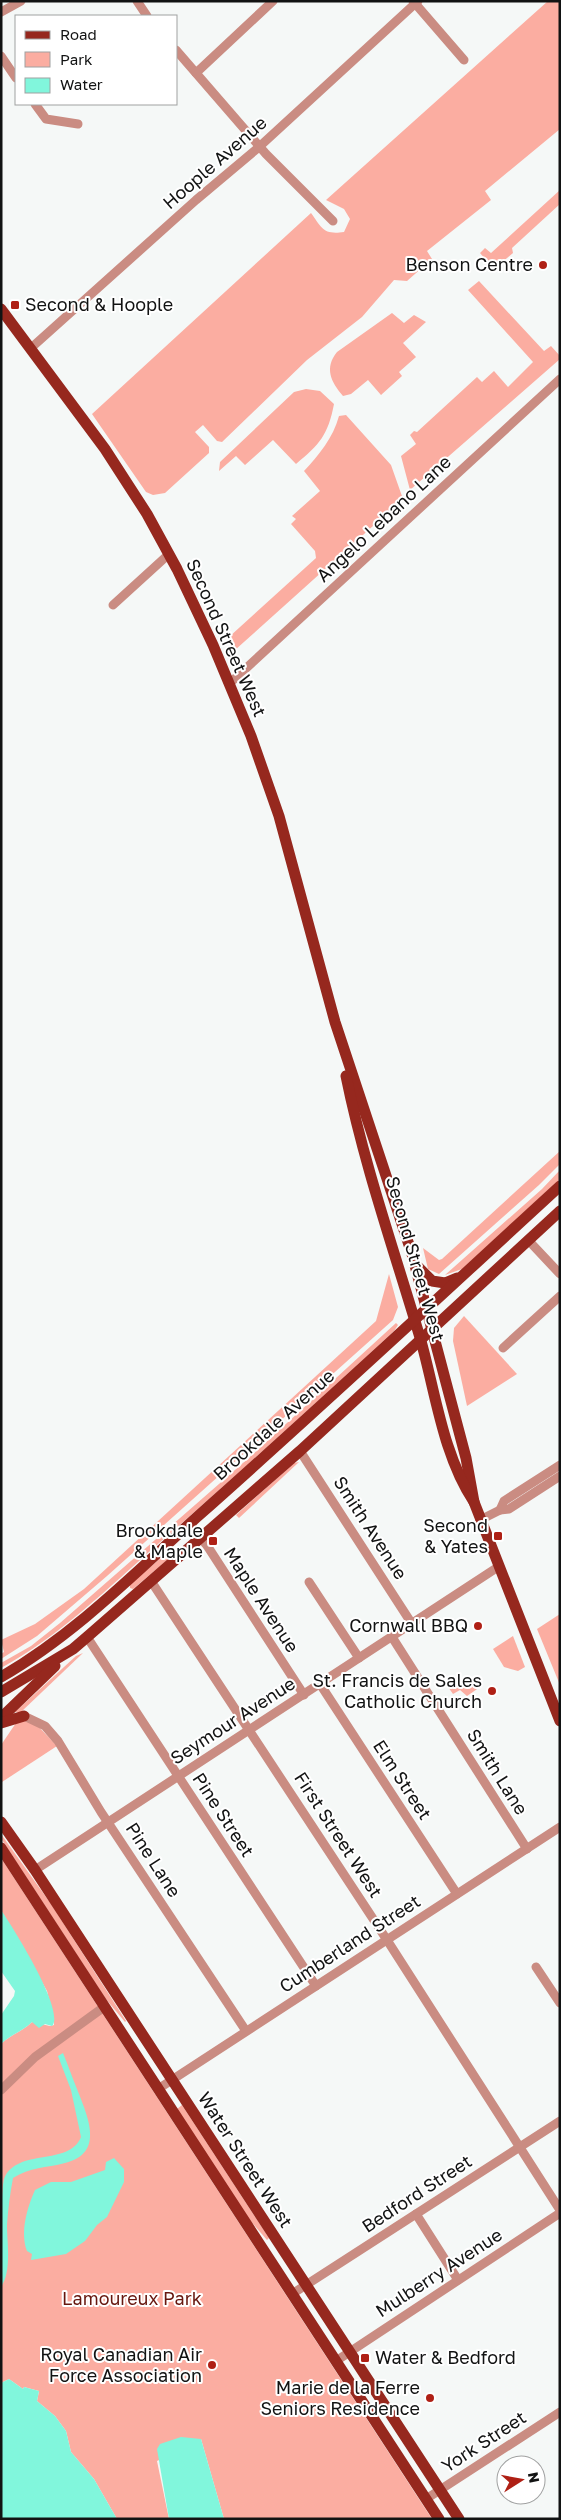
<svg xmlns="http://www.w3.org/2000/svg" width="561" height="2520" viewBox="0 0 561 2520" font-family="'Golos Text',sans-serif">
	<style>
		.green { fill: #fbada1 }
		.water { fill: #81f6dc }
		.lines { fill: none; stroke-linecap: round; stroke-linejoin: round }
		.minor { stroke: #ca8c82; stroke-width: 9 }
		.major { stroke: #96281e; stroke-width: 11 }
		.poi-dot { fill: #af2015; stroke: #fff; stroke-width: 2 }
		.labels { text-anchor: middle; stroke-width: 4; stroke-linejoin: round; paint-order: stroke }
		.street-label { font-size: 18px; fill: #121313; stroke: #fff }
		.poi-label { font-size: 18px; fill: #121313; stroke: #fff; text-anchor: end }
		.park-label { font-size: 18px; fill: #67170f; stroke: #fff }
	</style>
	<rect width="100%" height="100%" fill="#f5f8f7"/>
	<g class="green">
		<path d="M548,1H560V129L485,191L491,200L427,251L432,259L407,281L394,280L362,317L307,360L222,442L217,441L203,425L195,432L209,447V453L165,493L153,495L146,492L92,414L311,213C322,228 323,235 344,232L350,219L344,209L326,200Z"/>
		<path d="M560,190V204L512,248L513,253L494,269L480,253L485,248L491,253Z"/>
		<path d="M479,281L544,351L551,346L560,356V359L410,490L401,456L416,444L410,435L414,431L417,432L477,377L482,382L494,371L508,387L533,362L468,290Z"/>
		<path d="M392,313L404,323L414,315L426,322L403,343L416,357L399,372L402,376L381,395L368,380L351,394L343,396C331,382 324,368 337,352Z"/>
		<path d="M306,389L320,391L334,404C328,435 320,444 296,464L273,440L245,465L236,456L219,471L220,462L294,392Z"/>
		<path d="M346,415L391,465L403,499L235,650L229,637L316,558L315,551L291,524L296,519L292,516L320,491L304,471C319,455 333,438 339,416Z"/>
		<path d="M560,1151V1164L539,1185L439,1274L428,1269L423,1248L439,1260L442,1259Z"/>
		<path d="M560,1170V1179L462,1269L445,1275L542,1189Z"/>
		<path d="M389,1274L398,1307L393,1320L107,1576L37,1636L1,1659V1654L4,1652L1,1640L35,1624L84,1589L376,1321Z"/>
		<path d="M464,1316L517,1374L467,1406L453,1341L454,1328Z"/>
		<path d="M396,1323L398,1325L394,1331C316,1403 238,1474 158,1544C108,1588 60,1636 1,1668V1663L31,1646L60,1623L251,1456Z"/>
		<path d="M299,1462L239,1518L236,1515L294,1463Z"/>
		<path d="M168,1552L172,1556L133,1589L130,1588V1584Z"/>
		<path d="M560,1614V1685L537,1629Z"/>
		<path d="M513,1636L525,1667L518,1671L504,1667L493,1649Z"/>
		<path d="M83,1653L21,1712H15L76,1656Z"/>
		<path d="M457,1678L461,1682L467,1681L471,1686L480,1680L483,1685L467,1696L460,1690L453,1694L446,1684Z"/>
		<path d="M21,1719L37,1725L57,1746L2,1782L1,1745L18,1720Z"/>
		<path d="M1,1834L51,1904L126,2021L125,2022L105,1998L2,1840Z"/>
		<path d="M1,1858L432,2519H224L201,2439L157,2461L169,2519H117L94,2479L71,2452L66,2431L55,2416L37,2401L39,2391L24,2387L23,2389L9,2379L1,2383V2044C11,2034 22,2032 32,2022L50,2026L54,2025V2020L47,1991L1,1910Z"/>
		<path d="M182,2105L269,2238L267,2240L248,2218L177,2109Z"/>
	</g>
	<g class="water">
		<path d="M1,1910C12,1926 66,2011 52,2026L45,2024L39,2028L32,2022C22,2032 11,2034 1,2044V2015L14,1996L15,1991L1,1971Z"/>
		<path d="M63,2053C68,2065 72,2077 77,2089C87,2115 106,2153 65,2163C46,2168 30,2167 13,2178C10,2194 8,2209 7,2225C7,2243 12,2271 1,2287C1,2263 0,2198 4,2179C17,2147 69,2167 81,2137L71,2090L58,2056Z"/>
		<path d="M114,2158L124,2169V2182L107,2217L97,2225L85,2241L66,2254L31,2260L32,2254L27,2251C20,2232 27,2208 35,2190L51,2182H71L105,2170L106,2162Z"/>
		<path d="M9,2379L23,2389L24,2387L39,2391L37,2401L55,2416L66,2431L71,2452L94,2479L117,2519H1V2383Z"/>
		<path d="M181,2437L201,2439L224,2519H169L157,2449L160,2444Z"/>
	</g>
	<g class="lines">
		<g class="minor">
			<path d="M137,1L147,16"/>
			<path d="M413,1L464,60"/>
			<path d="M1,12L21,1"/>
			<path d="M176,50L266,154L333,221"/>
			<path d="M1,56L16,78"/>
			<path d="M196,73L273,1"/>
			<path d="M35,104L46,119L78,124"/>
			<path d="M31,348L196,200L259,147L418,1"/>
			<path d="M113,605L169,554"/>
			<path d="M230,683L560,379"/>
			<path d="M529,1241L560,1274"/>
			<path d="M503,1348L560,1296"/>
			<path d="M300,1451L412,1624"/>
			<path d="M500,1510L504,1501L560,1465"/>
			<path d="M480,1520L500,1510L509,1509L560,1476"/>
			<path d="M190,1524L208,1547L304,1695"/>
			<path d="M151,1581L387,1940L560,2210"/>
			<path d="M309,1582L359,1658"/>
			<path d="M87,1637L316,1986"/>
			<path d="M392,1637L527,1849"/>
			<path d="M320,1684L457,1894"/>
			<path d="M24,1716L45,1726L58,1741L101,1812L246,2031"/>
			<path d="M35,1870L498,1567"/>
			<path d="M536,1967L560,2003"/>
			<path d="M158,2089L560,1827"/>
			<path d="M1,2090L35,2057L104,2007"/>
			<path d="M416,2214L458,2280"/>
			<path d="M292,2294L560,2121"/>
			<path d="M336,2361L560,2213"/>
			<path d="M426,2499L560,2412"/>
		</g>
		<g class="major">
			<path d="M1,309L105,449L147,514L177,569L213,645L251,736L279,816L335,1022L412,1254L466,1458L474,1502"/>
			<path d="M346,1076C364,1165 395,1253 421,1341C436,1395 443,1455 474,1502L560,1721"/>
			<path d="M418,1267L432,1281L445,1283L457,1278"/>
			<path d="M1,1677C74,1635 135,1573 197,1517C319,1409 439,1297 560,1186"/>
			<path d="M1,1692L73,1649L87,1637L300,1451L560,1211"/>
			<path d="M1,1718L55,1666"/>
			<path d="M1,1723L24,1716"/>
			<path d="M1,1822L35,1870L459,2519"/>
			<path d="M1,1848L439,2519"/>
		</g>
	</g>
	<g class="poi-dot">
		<circle cx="543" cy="265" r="5"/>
		<rect x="10" y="300" width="10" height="10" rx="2.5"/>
		<rect x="493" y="1531" width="10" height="10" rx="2.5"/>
		<rect x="208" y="1536" width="10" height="10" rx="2.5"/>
		<circle cx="478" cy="1626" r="5"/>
		<circle cx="492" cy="1691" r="5"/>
		<rect x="360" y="2353" width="10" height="10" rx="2.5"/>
		<circle cx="212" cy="2365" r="5"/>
		<circle cx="430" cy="2398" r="5"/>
	</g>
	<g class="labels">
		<g class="street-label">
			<text transform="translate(215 163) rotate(-41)" y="6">Hoople Avenue</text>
			<text transform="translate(384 519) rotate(-43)" y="6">Angelo Lebano Lane</text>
			<text transform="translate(226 638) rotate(66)" y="6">Second Street West</text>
			<text transform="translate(415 1259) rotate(74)" y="6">Second Street West</text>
			<text transform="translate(274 1425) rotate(-42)" y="6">Brookdale Avenue</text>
			<text transform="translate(370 1528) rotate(57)" y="6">Smith Avenue</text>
			<text transform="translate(261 1600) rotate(57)" y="6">Maple Avenue</text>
			<text transform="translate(233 1721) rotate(-33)" y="6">Seymour Avenue</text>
			<text transform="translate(497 1772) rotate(58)" y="6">Smith Lane</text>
			<text transform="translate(402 1780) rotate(57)" y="6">Elm Street</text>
			<text transform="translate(223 1815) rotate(57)" y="6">Pine Street</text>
			<text transform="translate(338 1835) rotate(57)" y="6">First Street West</text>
			<text transform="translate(153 1860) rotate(57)" y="6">Pine Lane</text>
			<text transform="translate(350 1944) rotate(-33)" y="6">Cumberland Street</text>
			<text transform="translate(245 2160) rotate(57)" y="6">Water Street West</text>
			<text transform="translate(417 2194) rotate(-33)" y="6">Bedford Street</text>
			<text transform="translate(439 2273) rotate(-33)" y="6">Mulberry Avenue</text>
			<text transform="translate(484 2442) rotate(-33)" y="6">York Street</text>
		</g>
		<g class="poi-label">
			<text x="533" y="271">Benson Centre</text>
			<text x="25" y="311" text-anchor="start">Second &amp; Hoople</text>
			<text x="488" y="1532">Second<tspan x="488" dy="21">&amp; Yates</tspan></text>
			<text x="203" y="1537">Brookdale<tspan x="203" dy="21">&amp; Maple</tspan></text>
			<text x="468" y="1632">Cornwall BBQ</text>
			<text x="482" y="1687">St. Francis de Sales<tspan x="482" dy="21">Catholic Church</tspan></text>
			<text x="202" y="2361">Royal Canadian Air<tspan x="202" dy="21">Force Association</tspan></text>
			<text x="375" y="2364" text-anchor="start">Water &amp; Bedford</text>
			<text x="420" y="2394">Marie de la Ferre<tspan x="420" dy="21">Seniors Residence</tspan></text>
		</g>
		<g class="park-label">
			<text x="132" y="2305">Lamoureux Park</text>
		</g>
	</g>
	<rect width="561" height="2520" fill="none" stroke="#121313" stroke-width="5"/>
	<rect x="15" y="15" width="162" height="90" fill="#ffffff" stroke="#a0a1a1"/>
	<rect x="25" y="31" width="25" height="8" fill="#96281e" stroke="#a0a1a1"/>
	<text x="60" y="40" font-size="15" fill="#121313">Road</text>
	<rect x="25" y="52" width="25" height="15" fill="#fbada1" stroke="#a0a1a1"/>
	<text x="60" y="65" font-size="15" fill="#121313">Park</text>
	<rect x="25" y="78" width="25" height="15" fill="#81f6dc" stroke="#a0a1a1"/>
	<text x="60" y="90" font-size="15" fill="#121313">Water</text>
	<g transform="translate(521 2480) rotate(79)"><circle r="24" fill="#ffffff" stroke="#a0a1a1"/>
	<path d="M0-4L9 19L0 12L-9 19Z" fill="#af2015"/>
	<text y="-8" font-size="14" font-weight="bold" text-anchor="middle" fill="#121313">N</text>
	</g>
</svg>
